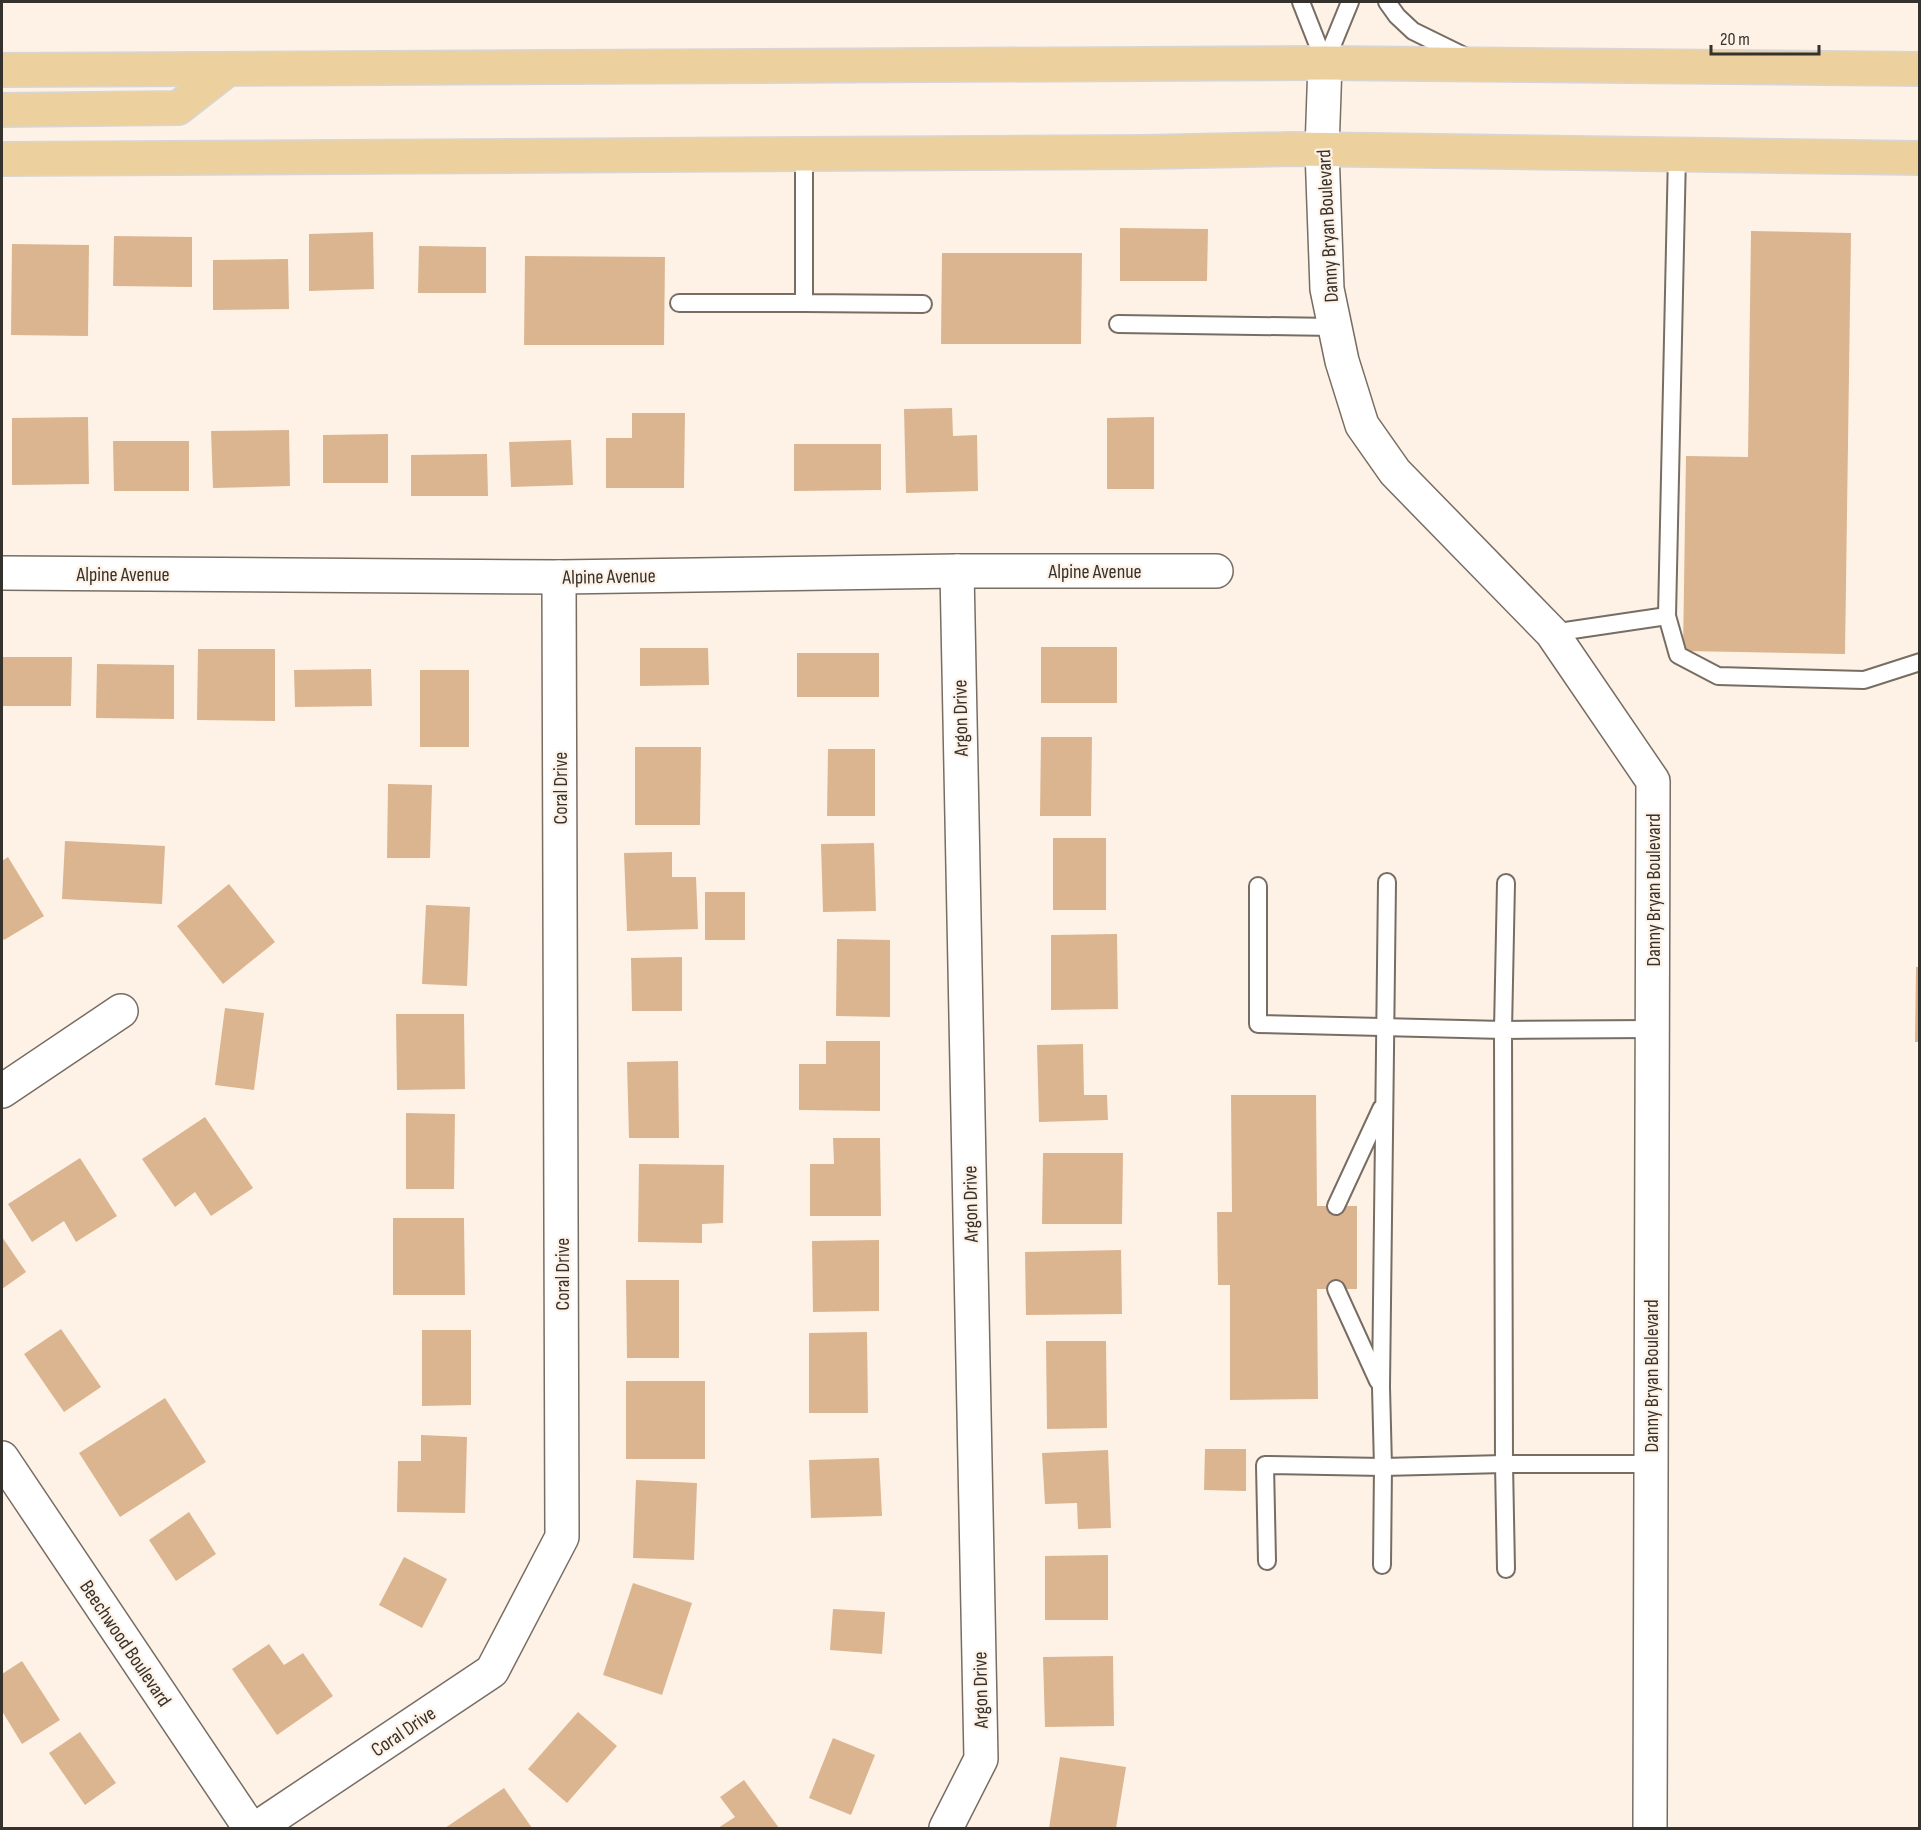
<svg xmlns="http://www.w3.org/2000/svg" width="1921" height="1830" viewBox="0 0 1921 1830" font-family="'Sofia Sans Condensed',sans-serif">
	<style>
		.building { fill: #dbb58f }
		.lines { fill: none; stroke-linecap: round; stroke-linejoin: round }
		.service-casing { stroke: #776d63; stroke-width: 20 }
		.minor-casing { stroke: #776d63; stroke-width: 36 }
		.primary-casing { stroke: #d7d6d5; stroke-width: 36 }
		.service { stroke: #fff; stroke-width: 16 }
		.minor { stroke: #fff; stroke-width: 33 }
		.primary { stroke: #ecd09e; stroke-width: 33 }
		.labels { text-anchor: middle; stroke-width: 4.5; stroke-linejoin: round; paint-order: stroke }
		.street-label { font-size: 20px; fill: #35312c; stroke: #fef2e6 }
	</style>
	<rect width="100%" height="100%" fill="#fef2e6"/>
	<g class="building">
		<path d="M1120,228L1208,229L1207,281H1120Z"/>
		<path d="M1751,231L1851,233L1845,654L1683,651L1686,456L1748,457Z"/>
		<path d="M373,232L374,289L309,291V234Z"/>
		<path d="M114,236L192,237V287L113,286Z"/>
		<path d="M12,244L89,245L88,336L11,335Z"/>
		<path d="M419,246L486,247V293H418Z"/>
		<path d="M942,253H1082L1081,344H941Z"/>
		<path d="M525,256L665,257L664,345H524Z"/>
		<path d="M288,259L289,309L213,310V260Z"/>
		<path d="M952,408L953,436L977,435L978,491L906,493L904,409Z"/>
		<path d="M632,413H685L684,488H606V438H632Z"/>
		<path d="M88,417L89,484L12,485V418Z"/>
		<path d="M1154,417V489H1107V418Z"/>
		<path d="M289,430L290,486L213,488L211,431Z"/>
		<path d="M388,434V483H323V435Z"/>
		<path d="M571,440L573,485L511,487L509,442Z"/>
		<path d="M113,441H189V491H114Z"/>
		<path d="M794,444H881V490L794,491Z"/>
		<path d="M487,454L488,496H411V455Z"/>
		<rect x="1041" y="647" width="76" height="56"/>
		<path d="M640,648H708L709,685L640,686Z"/>
		<path d="M198,649H275V721L197,720Z"/>
		<rect x="797" y="653" width="82" height="44"/>
		<path d="M2,657H72L71,706H2Z"/>
		<path d="M97,664L174,665V719L96,718Z"/>
		<path d="M371,669L372,706L295,707L294,670Z"/>
		<rect x="420" y="670" width="49" height="77"/>
		<path d="M1041,737H1092L1091,816H1040Z"/>
		<path d="M635,747H701L700,825H635Z"/>
		<path d="M828,749H875V816H827Z"/>
		<path d="M388,784L432,785L430,858H387Z"/>
		<rect x="1053" y="838" width="53" height="72"/>
		<path d="M65,841L165,846L162,904L62,899Z"/>
		<path d="M874,843L876,911L823,912L821,844Z"/>
		<path d="M672,852V877H696L698,929L627,931L624,853Z"/>
		<path d="M8,857L44,916L4,940L2,937V861Z"/>
		<path d="M229,884L275,942L223,984L177,926Z"/>
		<rect x="705" y="892" width="40" height="48"/>
		<path d="M426,905L470,907L467,986L422,984Z"/>
		<path d="M1117,934L1118,1009L1051,1010V935Z"/>
		<path d="M837,939L890,940V1017L836,1016Z"/>
		<path d="M682,957V1011H632L631,958Z"/>
		<path d="M1916,967H1920V1042H1915Z"/>
		<path d="M225,1008L264,1013L254,1090L215,1085Z"/>
		<path d="M396,1014H464L465,1089L397,1090Z"/>
		<path d="M826,1041H880V1111L799,1110V1064H826Z"/>
		<path d="M1083,1044L1084,1095H1107L1108,1120L1039,1122L1037,1045Z"/>
		<path d="M678,1061L679,1138H629L627,1062Z"/>
		<path d="M1231,1095H1316L1317,1206H1357V1289H1317L1318,1399L1230,1400V1285H1218L1217,1212H1232Z"/>
		<path d="M406,1113L455,1114L454,1189H406Z"/>
		<path d="M205,1117L253,1188L211,1216L195,1192L175,1207L142,1159Z"/>
		<path d="M833,1138H880L881,1216H810V1164H834Z"/>
		<path d="M1043,1153H1123L1122,1224H1042Z"/>
		<path d="M80,1158L117,1216L76,1242L64,1221L32,1242L8,1204Z"/>
		<path d="M639,1164L724,1165L723,1223L702,1224V1243L638,1242Z"/>
		<path d="M393,1218H464L465,1295H393Z"/>
		<path d="M2,1237L26,1272L2,1289Z"/>
		<path d="M879,1240V1311L813,1312L812,1241Z"/>
		<path d="M1121,1250L1122,1314L1026,1315L1025,1252Z"/>
		<path d="M626,1280H679V1358H627Z"/>
		<path d="M61,1329L101,1387L64,1412L24,1354Z"/>
		<path d="M422,1330H471V1405L422,1406Z"/>
		<path d="M867,1332L868,1413H809V1333Z"/>
		<path d="M1046,1341H1106L1107,1428L1047,1429Z"/>
		<rect x="626" y="1381" width="79" height="78"/>
		<path d="M165,1398L206,1462L120,1517L79,1453Z"/>
		<path d="M421,1435L467,1437L465,1513L397,1512L398,1461H421Z"/>
		<path d="M1205,1449H1246V1491L1204,1490Z"/>
		<path d="M1108,1450L1111,1528L1078,1529L1077,1503L1045,1504L1042,1453Z"/>
		<path d="M879,1458L882,1516L811,1518L809,1460Z"/>
		<path d="M636,1480L697,1483L694,1560L633,1558Z"/>
		<path d="M189,1512L216,1554L176,1581L149,1540Z"/>
		<path d="M1108,1555V1620H1045V1556Z"/>
		<path d="M404,1557L447,1579L422,1628L379,1605Z"/>
		<path d="M633,1583L692,1603L662,1695L603,1675Z"/>
		<path d="M833,1609L885,1612L882,1654L830,1650Z"/>
		<path d="M269,1644L284,1665L303,1653L333,1696L277,1735L232,1669Z"/>
		<path d="M1113,1656L1114,1726L1045,1727L1043,1657Z"/>
		<path d="M22,1661L60,1720L22,1744L2,1711V1674Z"/>
		<path d="M578,1712L617,1746L567,1803L528,1769Z"/>
		<path d="M80,1732L116,1783L85,1805L49,1753Z"/>
		<path d="M833,1738L875,1755L851,1815L809,1798Z"/>
		<path d="M1060,1757L1126,1767L1116,1828H1049Z"/>
		<path d="M744,1780L779,1828H718L735,1817L720,1797Z"/>
		<path d="M504,1788L532,1828H445Z"/>
	</g>
	<g class="lines">
		<defs>
			<g id="service">
				<path d="M1301,2L1325,63"/>
				<path d="M1387,2L1397,16L1413,31L1466,57"/>
				<path d="M1325,63L1350,2"/>
				<path d="M804,154V303L923,304"/>
				<path d="M1677,154L1667,616L1678,655L1718,676L1864,680L1920,662"/>
				<path d="M679,303H804"/>
				<path d="M1118,324L1335,327"/>
				<path d="M1552,633L1667,616"/>
				<path d="M1258,886V1024L1503,1030L1506,883"/>
				<path d="M1336,1206L1381,1109"/>
				<path d="M1336,1289L1378,1381"/>
				<path d="M1651,1464H1504L1503,1030L1652,1029"/>
				<path d="M1267,1561L1265,1465L1383,1467L1504,1464L1506,1569"/>
				<path d="M1382,1565L1383,1467L1381,1387L1387,882"/>
			</g>
			<g id="minor">
				<path d="M1325,63L1322,150L1327,289L1342,361L1362,425L1395,472L1552,633L1653,781L1650,1828"/>
				<path d="M2,573L559,577L957,571H1216"/>
				<path d="M2,1091L121,1011"/>
				<path d="M2,1458L250,1828"/>
				<path d="M257,1828L492,1671L562,1537L559,577"/>
				<path d="M946,1828L981,1759L957,571"/>
			</g>
			<g id="primary">
				<path d="M2,70L1325,63L1920,69"/>
				<path d="M2,110L178,108L228,69"/>
				<path d="M2,159L1145,152L1290,149L1369,150L1920,158"/>
			</g>
		</defs>
		<use href="#service" class="service-casing"/>
		<use href="#minor" class="minor-casing"/>
		<use href="#primary" class="primary-casing"/>
		<use href="#service" class="service"/>
		<use href="#minor" class="minor"/>
		<use href="#primary" class="primary"/>
	</g>
	<g class="labels">
		<g class="street-label">
			<text transform="translate(1327 226) rotate(-93)" y="7">Danny Bryan Boulevard</text>
			<text x="1095" y="578">Alpine Avenue</text>
			<text x="123" y="581">Alpine Avenue</text>
			<text transform="translate(609 576) rotate(-1)" y="7">Alpine Avenue</text>
			<text transform="translate(960 718) rotate(-91)" y="7">Argon Drive</text>
			<text transform="translate(560 788) rotate(-90)" y="7">Coral Drive</text>
			<text transform="translate(1653 890) rotate(-90)" y="7">Danny Bryan Boulevard</text>
			<text transform="translate(970 1204) rotate(-91)" y="7">Argon Drive</text>
			<text transform="translate(562 1274) rotate(-90)" y="7">Coral Drive</text>
			<text transform="translate(1651 1376) rotate(-90)" y="7">Danny Bryan Boulevard</text>
			<text transform="translate(126 1643) rotate(56)" y="7">Beechwood Boulevard</text>
			<text transform="translate(980 1690) rotate(-91)" y="7">Argon Drive</text>
			<text transform="translate(403 1731) rotate(-34)" y="7">Coral Drive</text>
		</g>
	</g>
	<rect width="1921" height="1830" fill="none" stroke="#35312c" stroke-width="6"/>
	<path d="M1711 45v9h108v-9" fill="none" stroke="#35312c" stroke-width="3"/>
	<text x="1720" y="45" font-size="18" fill="#35312c" stroke="#fef2e6" stroke-width="4.5" paint-order="stroke">20 m</text>
</svg>
